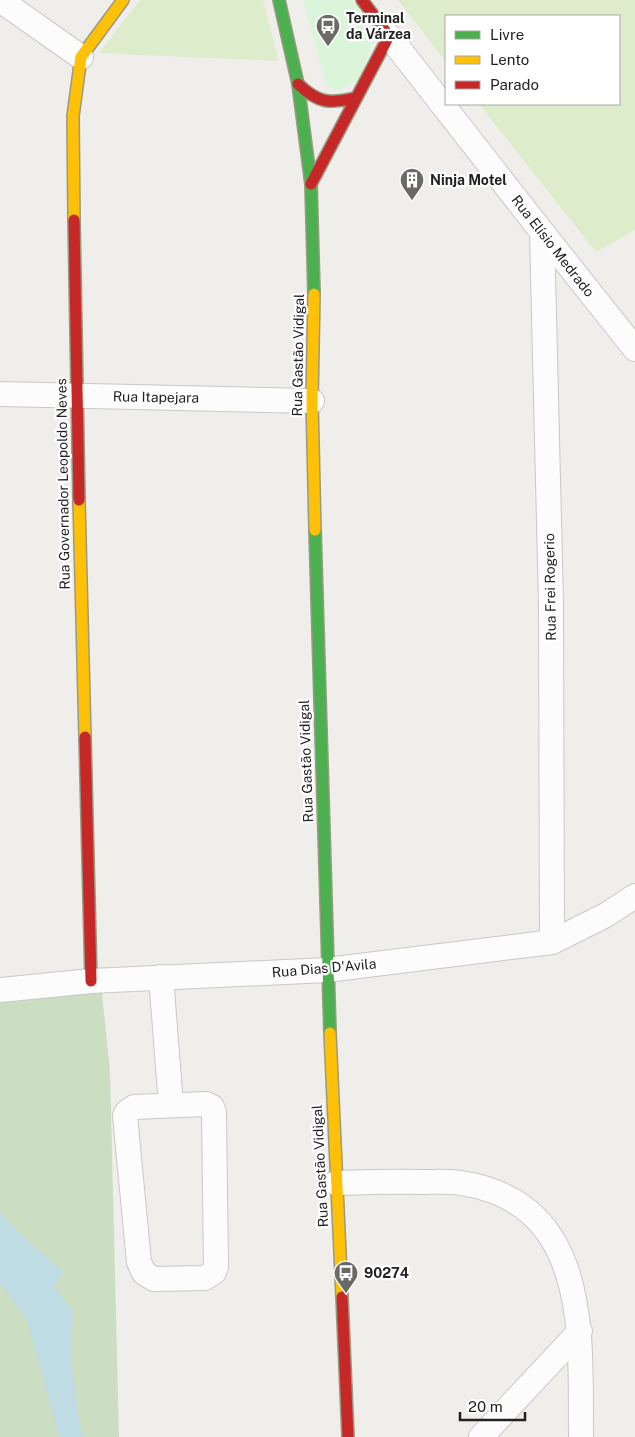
<svg xmlns="http://www.w3.org/2000/svg" width="635" height="1437" viewBox="0 0 635 1437" font-family="'Public Sans',sans-serif">
	<style>
		.grass { fill: #ddeccb }
		.forest { fill: #cbdec1 }
		.park { fill: #daf5da }
		.water { fill: #bfdbe3 }
		.lines { fill: none; stroke-linecap: round; stroke-linejoin: round }
		.street-casing { stroke: #c9c8c7; stroke-width: 26 }
		.fast-casing { stroke: #999a82; stroke-width: 14 }
		.slow-casing { stroke: #999a82; stroke-width: 14 }
		.jam-casing { stroke: #999a82; stroke-width: 14 }
		.street { stroke: #fdfcfc; stroke-width: 24 }
		.fast { stroke: #4caf50; stroke-width: 11 }
		.slow { stroke: #ffc107; stroke-width: 11 }
		.jam { stroke: #c62828; stroke-width: 11 }
		.labels { text-anchor: middle; stroke-width: 4.5; stroke-linejoin: round; paint-order: stroke }
		.poi-label { font-size: 14px; font-weight: bold; fill: #222; stroke: #fff; text-anchor: start }
		.street-label { font-size: 14px; fill: #222; stroke: #fff }
	</style>
	<rect width="100%" height="100%" fill="#f0eeeb"/>
	<g class="grass">
		<path d="M140,0H263L279,61L99,53Z"/>
		<path d="M398,0H635V230L596,252L479,104H619V16H446V62Z"/>
	</g>
	<path class="forest" d="M101,985L110,1070L119,1437H0V997Z"/>
	<path class="park" d="M303,0H352L378,29L358,81L335,91L326,84Z"/>
	<path class="water" d="M0,1211L8,1222L63,1272L54,1286L73,1312L71,1359L79,1422L84,1437H59L27,1320L0,1283Z"/>
	<g class="lines">
		<defs>
			<g id="street">
				<path d="M0,0L81,57"/>
				<path d="M389,36L542,232L635,349"/>
				<path d="M542,232L551,604L552,942"/>
				<path d="M0,394L312,401"/>
				<path d="M161,977L171,1105"/>
				<path d="M0,990L91,981L327,970L552,942L606,915L635,896"/>
				<path d="M206,1104L212,1107L214,1112L216,1267L214,1272L205,1278L154,1279L144,1273L139,1262L125,1116L127,1112L134,1107Z"/>
				<path d="M336,1183C365,1182 394,1181 423,1182C436,1182 449,1181 461,1183C592,1203 580,1338 581,1437"/>
				<path d="M481,1437L580,1331"/>
			</g>
			<g id="fast">
				<path d="M279,0L298,84L311,184L314,294"/>
				<path d="M315,530L330,1033"/>
			</g>
			<g id="slow">
				<path d="M74,220L73,116L81,57L123,0"/>
				<path d="M314,294L312,401L315,530"/>
				<path d="M79,500L85,737"/>
				<path d="M330,1033L342,1297"/>
			</g>
			<g id="jam">
				<path d="M298,84C318,103 329,104 355,98"/>
				<path d="M311,184L389,36L362,0"/>
				<path d="M74,220L79,500"/>
				<path d="M85,737L91,981"/>
				<path d="M342,1297L348,1437"/>
			</g>
		</defs>
		<use href="#street" class="street-casing"/>
		<use href="#fast" class="fast-casing"/>
		<use href="#slow" class="slow-casing"/>
		<use href="#jam" class="jam-casing"/>
		<use href="#street" class="street"/>
		<use href="#fast" class="fast"/>
		<use href="#slow" class="slow"/>
		<use href="#jam" class="jam"/>
	</g>
	<defs>
		<symbol id="bus-pin" viewBox="-11 -11 22 30"><path d="M0 17L-7.5 6A9.5 9.5 0 1 1 7.5 6Z" fill="#6a6968" stroke="#fff"/><path d="M-5-6H5V4H4V6H2V4H-2V6H-4V4H-5ZM-3.5-4V0h7V-4ZM-3.5 1.2v1.5H-2V1.2ZM2 1.2v1.5H3.5V1.2Z" fill="#fff"/></symbol>
		<symbol id="building-pin" viewBox="-11 -11 22 30"><path d="M0 17L-7.5 6A9.5 9.5 0 1 1 7.5 6Z" fill="#6a6968" stroke="#fff"/><path d="M-4-6H4V6H1V3H-1V6H-4ZM-2.5-4.3h1.7v1.8h-1.7ZM.8-4.3h1.7v1.8H.8ZM-2.5-1h1.7V.8h-1.7ZM.8-1h1.7V.8H.8Z" fill="#fff"/></symbol>
	</defs>
	<g fill-rule="evenodd">
		<use href="#bus-pin" x="314" y="12" width="28" height="38"/>
		<use href="#building-pin" x="398" y="166" width="28" height="38"/>
		<use href="#bus-pin" x="332" y="1259" width="28" height="38"/>
	</g>
	<g class="labels">
		<g class="poi-label">
			<text x="346" y="23">Terminal<tspan x="346" dy="16">da Várzea</tspan></text>
			<text x="430" y="185">Ninja Motel</text>
			<text x="364" y="1278">90274</text>
		</g>
		<g class="street-label">
			<text transform="translate(553 246) rotate(52)" y="5">Rua Elísio Medrado</text>
			<text transform="translate(298 355) rotate(-89)" y="5">Rua Gastão Vidigal</text>
			<text transform="translate(156 397) rotate(1)" y="5">Rua Itapejara</text>
			<text transform="translate(63 484) rotate(-91)" y="5">Rua Governador Leopoldo Neves</text>
			<text transform="translate(550 587) rotate(-91)" y="5">Rua Frei Rogerio</text>
			<text transform="translate(306 761) rotate(-92)" y="5">Rua Gastão Vidigal</text>
			<text transform="translate(324 968) rotate(-5)" y="5">Rua Dias D'Avila</text>
			<text transform="translate(320 1166) rotate(-93)" y="5">Rua Gastão Vidigal</text>
		</g>
	</g>
	<rect x="445" y="15" width="175" height="90" fill="#ffffff" stroke="#a7a7a7"/>
	<rect x="455" y="31" width="25" height="8" fill="#4caf50" stroke="#a7a7a7"/>
	<text x="490" y="40" font-size="15" fill="#222222">Livre</text>
	<rect x="455" y="56" width="25" height="8" fill="#ffc107" stroke="#a7a7a7"/>
	<text x="490" y="65" font-size="15" fill="#222222">Lento</text>
	<rect x="455" y="81" width="25" height="8" fill="#c62828" stroke="#a7a7a7"/>
	<text x="490" y="90" font-size="15" fill="#222222">Parado</text>
	<path d="M460 1412v8h65v-8" fill="none" stroke="#222222" stroke-width="2.5"/>
	<text x="468" y="1412" font-size="15" fill="#222222" stroke="#ffffff" stroke-width="4" paint-order="stroke">20 m</text>
</svg>
